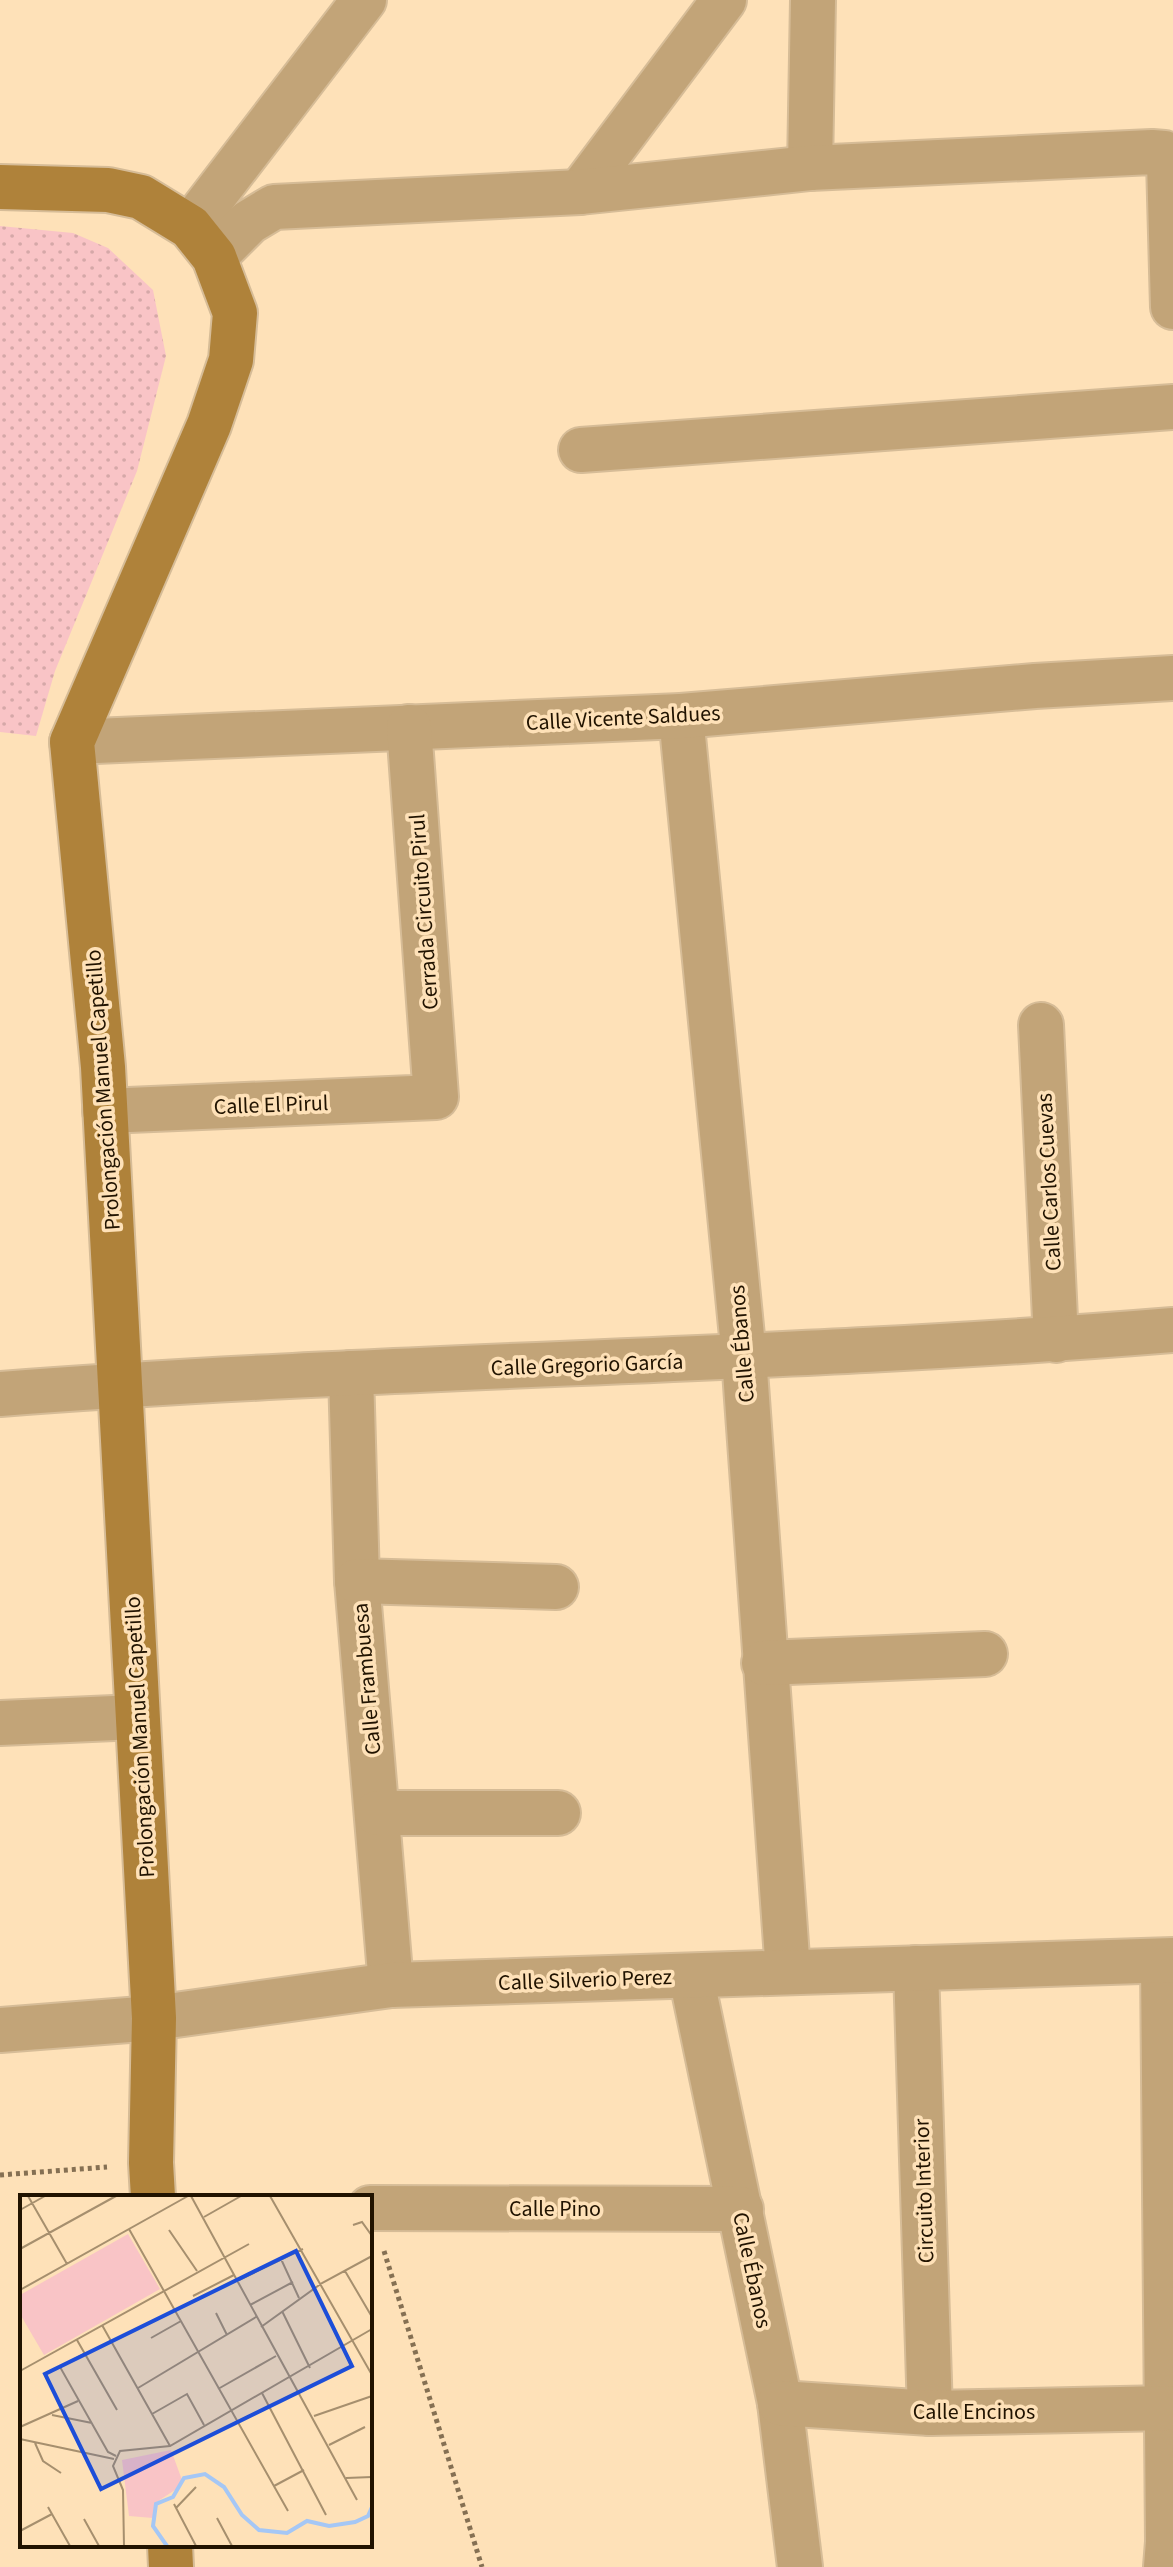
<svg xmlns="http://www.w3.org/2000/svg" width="1173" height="2567" viewBox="0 0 1173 2567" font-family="'Source Sans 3',sans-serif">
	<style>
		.grass { fill: url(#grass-dots) }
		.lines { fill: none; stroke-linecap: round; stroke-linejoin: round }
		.street-casing { stroke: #d6bc97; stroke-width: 48 }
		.secondary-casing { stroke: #d6bc97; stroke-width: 48 }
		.path { stroke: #857053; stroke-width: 5; stroke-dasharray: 4 4; stroke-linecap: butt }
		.street { stroke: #c2a478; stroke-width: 44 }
		.secondary { stroke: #af823a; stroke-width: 44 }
		.labels { text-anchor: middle; stroke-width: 7; stroke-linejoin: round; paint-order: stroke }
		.street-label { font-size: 22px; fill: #211300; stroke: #fee1b8 }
		.inset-river { fill: none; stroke: #a5c7f5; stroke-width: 4 }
		.inset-road { fill: none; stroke: #a68f6e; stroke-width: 2 }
		.view { fill: #1d4ed8; fill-opacity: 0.15; stroke: #1d4ed8; stroke-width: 4 }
		.inset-edge { fill: none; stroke: #211300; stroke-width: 4 }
	</style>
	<defs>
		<pattern id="grass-dots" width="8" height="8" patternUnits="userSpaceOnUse" patternTransform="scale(2)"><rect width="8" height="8" fill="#f9c4c6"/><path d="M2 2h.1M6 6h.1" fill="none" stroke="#d5a8a8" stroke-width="1.8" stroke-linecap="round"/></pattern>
	</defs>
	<rect width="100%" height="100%" fill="#fee1b8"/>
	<path class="grass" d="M0,226L73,233L108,248L153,290L166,356L137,471L55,671L36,736L0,732Z"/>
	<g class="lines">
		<defs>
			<g id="street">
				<path d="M810,168L813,0"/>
				<path d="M580,192L724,0"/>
				<path d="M190,227L364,0"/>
				<path d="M214,257L249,222L274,207L580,192L810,168L1152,152L1164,153L1169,161L1173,307"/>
				<path d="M581,450L1173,407"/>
				<path d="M681,716L744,1357L788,1972"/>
				<path d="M72,742L681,716L1035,686L1173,678"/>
				<path d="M1041,1025L1056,1340"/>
				<path d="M105,1111L436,1097L409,727"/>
				<path d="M351,1373L357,1581L391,1985"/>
				<path d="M0,1394C391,1364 783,1362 1173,1330"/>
				<path d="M357,1581L556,1587"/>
				<path d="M764,1663L985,1654"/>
				<path d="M0,1723L137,1717"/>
				<path d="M377,1813H558"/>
				<path d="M1163,1961L1168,2542L1166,2567"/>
				<path d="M916,1968L930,2413"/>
				<path d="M691,1976L780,2403L800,2567"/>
				<path d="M0,2030L154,2018L391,1985L1173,1960"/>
				<path d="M370,2208L741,2209"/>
				<path d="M780,2403L930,2413L1167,2408"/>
			</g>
			<g id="secondary">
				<path d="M0,187L108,190L141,197L190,227L214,257L235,313L231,360L209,425L72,742L103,1067L154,2018L151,2163L153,2197"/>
				<path d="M170,2545L171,2567"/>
			</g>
		</defs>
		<use href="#street" class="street-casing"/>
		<use href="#secondary" class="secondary-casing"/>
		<g class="path">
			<path d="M0,2175L107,2167"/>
			<path d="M384,2251L482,2567"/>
		</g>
		<use href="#street" class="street"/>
		<use href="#secondary" class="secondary"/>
	</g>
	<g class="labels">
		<g class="street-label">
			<text transform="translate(623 717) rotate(-3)" y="8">Calle Vicente Saldues</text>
			<text transform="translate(423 912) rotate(-94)" y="8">Cerrada Circuito Pirul</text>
			<text transform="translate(102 1090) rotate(-94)" y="8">Prolongación Manuel Capetillo</text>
			<text transform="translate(271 1104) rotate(-2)" y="8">Calle El Pirul</text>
			<text transform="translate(1048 1182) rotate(-93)" y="8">Calle Carlos Cuevas</text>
			<text transform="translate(741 1344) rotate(-95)" y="8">Calle Ébanos</text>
			<text transform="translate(587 1364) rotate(-2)" y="8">Calle Gregorio García</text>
			<text transform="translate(366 1679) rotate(-95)" y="8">Calle Frambuesa</text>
			<text transform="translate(139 1737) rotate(-93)" y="8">Prolongación Manuel Capetillo</text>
			<text transform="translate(585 1979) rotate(-2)" y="8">Calle Silverio Perez</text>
			<text transform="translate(923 2191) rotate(-92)" y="8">Circuito Interior</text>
			<text x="555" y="2216">Calle Pino</text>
			<text transform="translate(753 2270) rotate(78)" y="8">Calle Ébanos</text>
			<text x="974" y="2419">Calle Encinos</text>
		</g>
	</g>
	<g transform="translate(20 2195)">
		<rect width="352" height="352" fill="#fee1b8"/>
		<path d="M108,39L140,94L24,160L0,119V100ZM151,255L162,285L158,293L135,308L133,323L109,321L102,265Z" fill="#f9c4c6"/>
		<path class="inset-river" d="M147,351L133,331L136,309L153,302L164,283L185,279L204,292L222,320L239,335L267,338L287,326L309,331L335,327L348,321L352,312"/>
		<path class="inset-road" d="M8,1L47,69M171,1L337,305M250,1L352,180M0,15L25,1M184,22L221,1M333,30L342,27L352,41M109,34L268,316M149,35L177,76M0,54L96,1M261,64L279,103M325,76L352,122M217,86L283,54M0,95L168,1M173,101L214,80M230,110L273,87M262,116L290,173M196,118L207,140M82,130L150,251M241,132L302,88L352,61M131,143L161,126M57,145L97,215M64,159L40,172L88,257L96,261M0,176L229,49M118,193L236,122M198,194L256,161M242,198L306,320M132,219L167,199L184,230M32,220L72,228M294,221L352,201M0,232L58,206M0,244L94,264M15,248L23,266L41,278M309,250L345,232M326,283L352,282M254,291L284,275M154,309L176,351M28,312L50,351M156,313L176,292M197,323L212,351M64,324L79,351M0,336L32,319M104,351L103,295L93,271L100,256L150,251L352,134"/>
		<path class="view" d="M276,56L332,171L81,294L25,179Z"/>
		<rect width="352" height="352" class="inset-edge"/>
	</g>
</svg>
